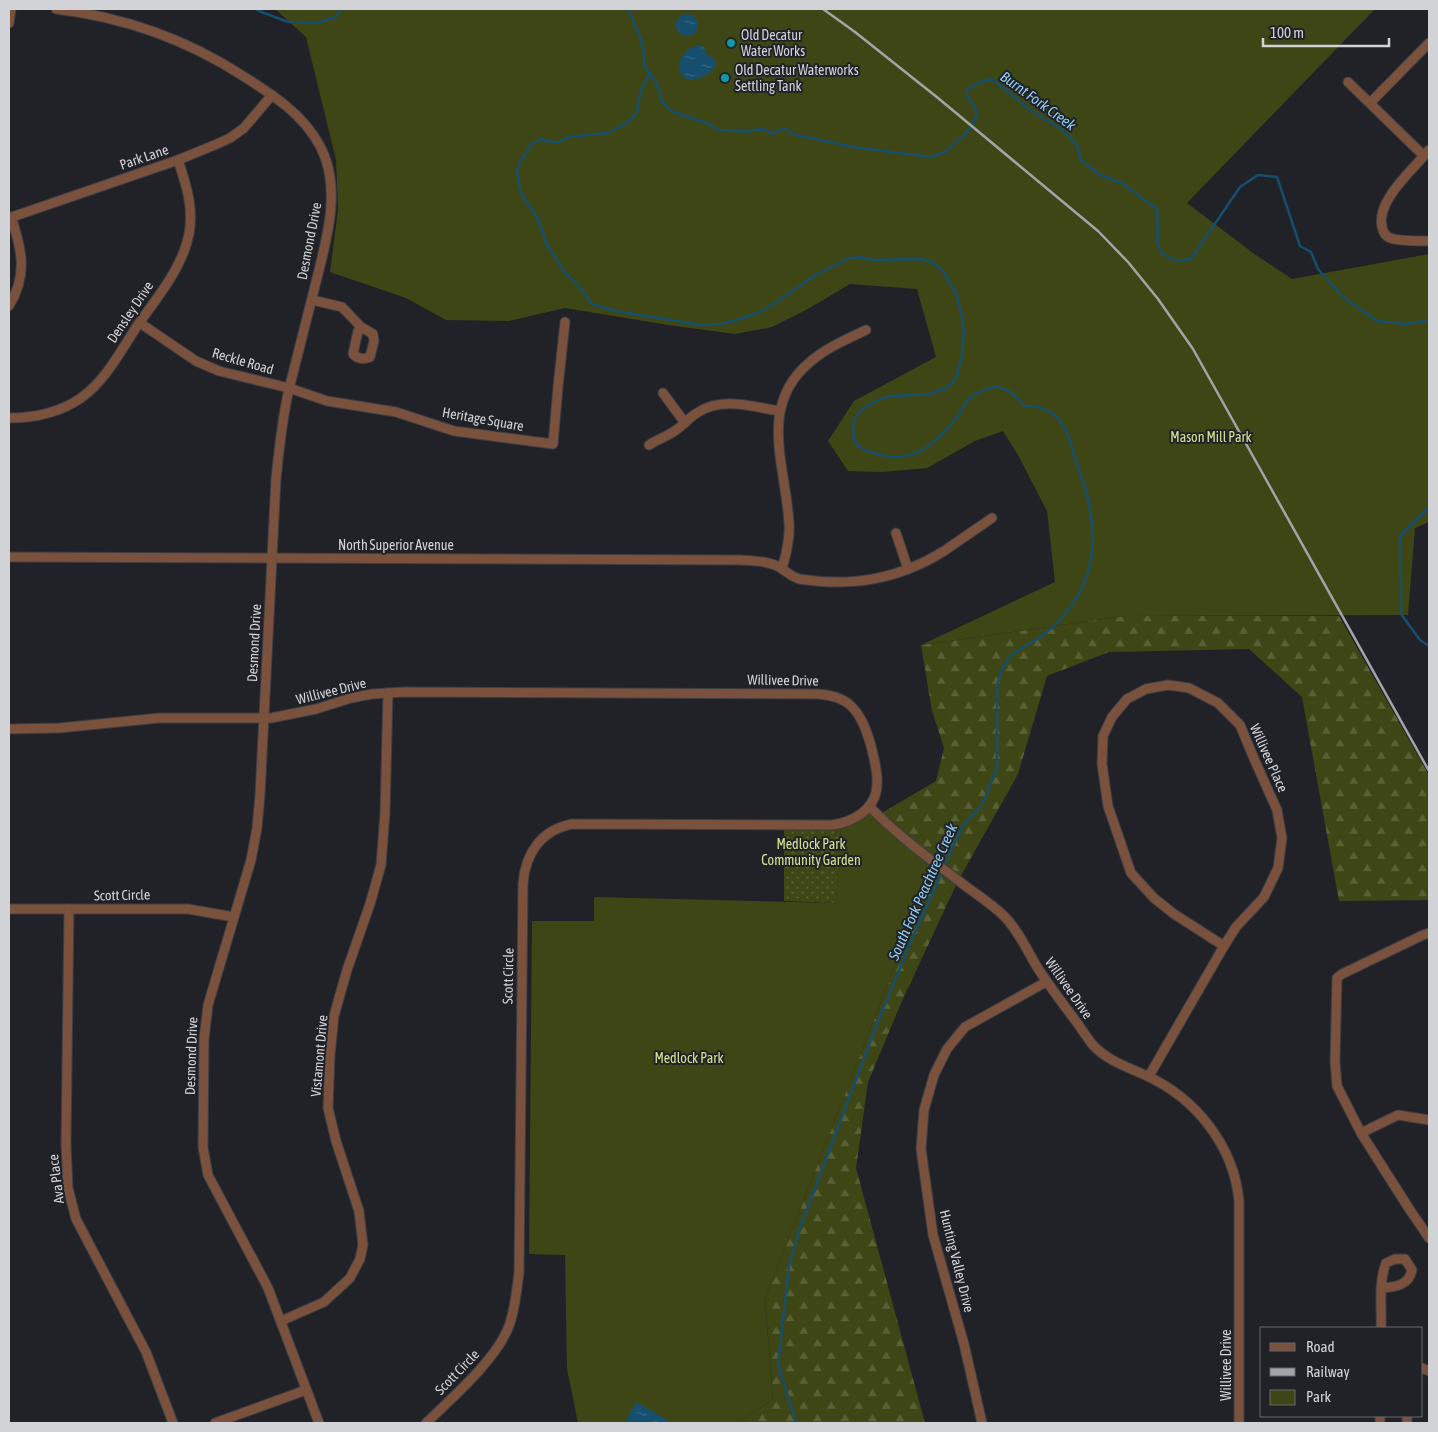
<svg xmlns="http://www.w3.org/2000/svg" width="1438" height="1432" viewBox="0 0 1438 1432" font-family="'Asap Condensed',sans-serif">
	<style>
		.grass { fill: url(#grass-dots) }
		.forest { fill: url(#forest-firs) }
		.park { fill: #3e4615 }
		.water { fill: url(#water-ripples) }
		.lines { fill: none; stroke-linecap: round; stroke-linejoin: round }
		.stream { stroke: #164e6e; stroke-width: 2.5 }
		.minor-casing { stroke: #3d3e44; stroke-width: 11 }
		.minor { stroke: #79513d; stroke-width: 9 }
		.rail { stroke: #a3a4a9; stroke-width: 2.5 }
		.culture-dot { fill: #0f9aa8; stroke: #212228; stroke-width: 2 }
		.labels { text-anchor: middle; stroke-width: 4; stroke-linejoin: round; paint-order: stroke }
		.poi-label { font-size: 14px; fill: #d2d3d7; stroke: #212228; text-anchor: start }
		.street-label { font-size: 14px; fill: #d2d3d7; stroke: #212228 }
		.park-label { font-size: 14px; fill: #d1e390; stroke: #212228 }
		.water-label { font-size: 15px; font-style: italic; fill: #8eccf5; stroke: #212228 }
	</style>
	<defs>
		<pattern id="grass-dots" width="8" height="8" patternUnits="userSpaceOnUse" patternTransform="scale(1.25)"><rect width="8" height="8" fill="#3e4615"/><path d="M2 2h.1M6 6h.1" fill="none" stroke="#596036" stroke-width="1.8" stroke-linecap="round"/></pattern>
		<pattern id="forest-firs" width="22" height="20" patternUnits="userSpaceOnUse" patternTransform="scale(1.25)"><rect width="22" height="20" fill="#3e4615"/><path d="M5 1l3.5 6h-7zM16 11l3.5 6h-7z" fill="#596036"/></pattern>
		<pattern id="water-ripples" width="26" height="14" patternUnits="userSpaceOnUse" patternTransform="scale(1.25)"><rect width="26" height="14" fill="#164e6e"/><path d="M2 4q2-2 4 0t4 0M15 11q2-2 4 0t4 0" fill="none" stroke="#376782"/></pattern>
	</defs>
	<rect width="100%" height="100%" fill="#212228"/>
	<path class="grass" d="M841,823L836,903L784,901V825Z"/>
	<g class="forest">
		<path d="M1124,616H1339L1429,775V900L1339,901L1302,697L1249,649L1109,652L1047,676L1018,774L958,881L880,814L936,781L944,748L932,711L921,645Z"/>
		<path d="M934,866L957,883L902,1001L868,1082L856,1168L925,1423H737L773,1399L765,1299Z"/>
	</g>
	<g class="park">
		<path d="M275,9H1375L1187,203L1253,253L1292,279L1429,254V522L1415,528L1408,615L1124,616L921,645L1055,582L1047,511L1018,455L1003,431L975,441L927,468L882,472L848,471L828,441L854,401L936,357L917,289L850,284L806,310L772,327L735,334L668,325L565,308L509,321L446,320L406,298L330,272L338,210L336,160L306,37Z"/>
		<path d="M869,806L934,866L765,1299L773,1399L737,1423H578L567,1369L565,1255L529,1254L532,921H594V897L836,903L841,823Z"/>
	</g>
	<g class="water">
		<circle cx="687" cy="25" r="11"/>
		<path d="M699,45C706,46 704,50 707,55H712V58L715,60L716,65C709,74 708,75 697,79C675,85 671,52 699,45Z"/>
		<path d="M637,1401L638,1403L669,1421L668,1423H634L626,1420Z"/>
	</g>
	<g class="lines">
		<g class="stream">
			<path d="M256,9L259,11L288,22L318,23L335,17L342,9"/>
			<path d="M628,9L641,39L642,47L644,54V65L657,84L662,101L671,111L710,124L718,130L739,131L746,132L755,130L764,129L772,134L783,128L787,129L792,134L853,147L932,157L947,151L955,142L964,136L975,120L976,115V109L966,95L967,90L980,82L992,79L1030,110L1061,129L1077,145L1081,160L1100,175L1122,183L1157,209L1158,232L1157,241L1161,253L1177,261L1191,259L1240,187L1258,175L1277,177L1300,246L1311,252L1318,269L1343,297L1377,321L1407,324L1429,320"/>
			<path d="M650,72L640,93L637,112L629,121L618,128L608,133L576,136L566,138L559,142H552L541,139L532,144L521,160L517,171L519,186L524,199L537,217L547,245L564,271L581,289L592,304L616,311L702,325L722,324L746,317L758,313L769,307L814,276L847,259L859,257L872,260L922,259L934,263L943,271L956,293L962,317L964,330L962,355L956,379L946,388L930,394L892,396L880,399L869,405L859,412L853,423L854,441C863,452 868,451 881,455C914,465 939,440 958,416C962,410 966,401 971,397C978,391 989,389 996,386L1011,392L1024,406C1051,405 1064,419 1071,445C1076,464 1084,481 1088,500C1101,554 1088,600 1043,635C1034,642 1023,646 1014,653C1004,661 1000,674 997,686V768L982,805L962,827L944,867"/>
			<path d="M1429,507L1400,536L1401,614L1420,640L1429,646"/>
			<path d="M796,1423L778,1364L789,1266L800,1228L874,1032L908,948L942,872"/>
		</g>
		<defs>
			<g id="minor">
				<path d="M56,9C123,17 186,39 243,76C273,95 303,114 320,146C344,191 324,248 313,294C305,326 297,358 289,389C282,419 279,449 276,479L260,795L257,828L251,860L208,1005L204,1039L203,1147L208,1175L268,1288L319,1423"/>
				<path d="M9,23L11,9"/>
				<path d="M1348,82L1424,156"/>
				<path d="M1370,103L1429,43"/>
				<path d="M1429,150C1414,169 1376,200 1382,227C1383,232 1385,236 1390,238C1397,241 1421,241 1429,241"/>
				<path d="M9,218L178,160L217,144L230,138L244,128L272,95"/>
				<path d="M312,300L342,307L361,327L373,334L374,341L370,357C363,360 358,359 353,354L358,331L361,327"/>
				<path d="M9,306C28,275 22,249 11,217"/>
				<path d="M140,323L196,361L219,371L289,388L327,401L396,412L454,431L553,444L558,387L565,322"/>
				<path d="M663,393L685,423"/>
				<path d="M9,418C35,418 59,413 81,398C105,381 121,351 137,326C156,299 183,267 189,234C194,208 186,184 178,160"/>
				<path d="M649,445C657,440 665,437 673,432C682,427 688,418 697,413C722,396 753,407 780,411"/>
				<path d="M896,533L908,569"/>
				<path d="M9,557L741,560C754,561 770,561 781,568C788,573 790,576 799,579C851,587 898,580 944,551C960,540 976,529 992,518"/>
				<path d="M782,569C786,554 790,539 789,523C786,466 757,406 810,362C826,348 847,339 866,330"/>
				<path d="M1168,685L1189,688L1218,703L1240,725L1255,761L1277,810L1282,838L1278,868L1264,897L1236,927L1224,946L1174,914L1154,898L1131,873L1108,806L1102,764L1103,736L1112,717L1127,699L1146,689Z"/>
				<path d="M9,729L59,728L159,718H271L316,709L351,698L372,694L404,692L818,694C830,695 841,697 850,705C862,716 867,732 871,746C874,758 878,772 877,785C876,809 854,822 832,825L572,824C541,830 525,854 523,884L519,1272C517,1290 515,1309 509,1326C496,1360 452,1398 426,1423"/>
				<path d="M869,806C896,834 928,858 959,881C974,893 991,903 1004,916C1018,930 1027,950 1037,967C1048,984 1060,1000 1072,1016C1079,1025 1085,1035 1092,1044C1107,1061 1128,1067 1147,1076C1197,1099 1234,1147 1239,1201V1423"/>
				<path d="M9,909H188L234,917"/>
				<path d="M69,909L66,1144L68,1188L76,1219L146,1352L173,1423"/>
				<path d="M1429,933L1423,935L1342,974L1337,978L1335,1062L1337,1086L1361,1133L1408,1207L1429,1238"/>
				<path d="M1149,1076L1224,946"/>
				<path d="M1361,1133L1398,1115L1429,1120"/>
				<path d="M281,1321L324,1302L350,1278L360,1259L363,1245L359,1211L336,1141L328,1108L330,1055L334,1016L347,970L370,904L381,865L385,813L388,693"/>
				<path d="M1381,1328C1382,1307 1378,1284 1386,1263L1395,1259H1405L1412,1270C1409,1285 1396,1287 1382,1288"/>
				<path d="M1422,1368L1429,1371"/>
				<path d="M215,1423L306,1390"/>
				<path d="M982,1423L964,1344L933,1235L921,1149L924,1110L934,1075L947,1049L965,1027L1046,982"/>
				<path d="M1380,1423V1416"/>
				<path d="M1407,1423V1416"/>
			</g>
		</defs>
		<use href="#minor" class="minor-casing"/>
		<use href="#minor" class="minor"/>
		<path class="rail" d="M823,9L855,32L938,98L1098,231L1128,262L1158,299L1193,349L1429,771"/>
	</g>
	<g class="culture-dot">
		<circle cx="731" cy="43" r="5"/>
		<circle cx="725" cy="78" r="5"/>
	</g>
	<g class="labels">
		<g class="poi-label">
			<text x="741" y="40">Old Decatur<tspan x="741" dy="16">Water Works</tspan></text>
			<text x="735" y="75">Old Decatur Waterworks<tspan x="735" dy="16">Settling Tank</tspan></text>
		</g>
		<g class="street-label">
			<text transform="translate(144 157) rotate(-19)" y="5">Park Lane</text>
			<text transform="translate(309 241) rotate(-79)" y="5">Desmond Drive</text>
			<text transform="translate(130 312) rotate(-56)" y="5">Densley Drive</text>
			<text transform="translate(243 361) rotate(16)" y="5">Reckle Road</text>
			<text transform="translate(483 419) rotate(10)" y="5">Heritage Square</text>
			<text x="396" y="550">North Superior Avenue</text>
			<text transform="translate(254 643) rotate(-87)" y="5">Desmond Drive</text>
			<text transform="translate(783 680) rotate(1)" y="5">Willivee Drive</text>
			<text transform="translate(331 691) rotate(-14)" y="5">Willivee Drive</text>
			<text transform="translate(1269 758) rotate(66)" y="5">Willivee Place</text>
			<text transform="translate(122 895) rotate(-1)" y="5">Scott Circle</text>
			<text transform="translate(508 976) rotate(-89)" y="5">Scott Circle</text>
			<text transform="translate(1069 988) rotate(55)" y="5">Willivee Drive</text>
			<text transform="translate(191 1056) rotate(-88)" y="5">Desmond Drive</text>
			<text transform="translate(319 1056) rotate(-85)" y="5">Vistamont Drive</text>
			<text transform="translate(56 1179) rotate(-97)" y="5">Ava Place</text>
			<text transform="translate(957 1261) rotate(76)" y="5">Hunting Valley Drive</text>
			<text transform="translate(1226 1365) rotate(-90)" y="5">Willivee Drive</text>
			<text transform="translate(457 1372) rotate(-46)" y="5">Scott Circle</text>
		</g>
		<g class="park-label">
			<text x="1211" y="442">Mason Mill Park</text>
			<text x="811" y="849">Medlock Park<tspan x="811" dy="16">Community Garden</tspan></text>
			<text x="689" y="1063">Medlock Park</text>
		</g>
		<g class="water-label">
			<text transform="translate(1038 101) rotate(36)" y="5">Burnt Fork Creek</text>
			<text transform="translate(923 892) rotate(-66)" y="5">South Fork Peachtree Creek</text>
		</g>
	</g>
	<rect width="1438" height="1432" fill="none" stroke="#d2d3d7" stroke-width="20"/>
	<rect x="1260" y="1327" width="162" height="90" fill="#212228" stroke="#68696e"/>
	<rect x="1270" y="1343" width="25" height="8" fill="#79513d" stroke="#68696e"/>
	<text x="1306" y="1352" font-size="15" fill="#d2d3d7">Road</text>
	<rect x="1270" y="1368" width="25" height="8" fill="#a3a4a9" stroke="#68696e"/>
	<text x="1306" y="1377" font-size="15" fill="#d2d3d7">Railway</text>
	<rect x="1270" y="1390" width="25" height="15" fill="#3e4615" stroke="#68696e"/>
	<text x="1306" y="1402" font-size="15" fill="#d2d3d7">Park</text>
	<path d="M1263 38v8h126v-8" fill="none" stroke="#d2d3d7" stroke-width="2.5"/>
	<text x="1270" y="38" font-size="15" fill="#d2d3d7" stroke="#212228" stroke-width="4" paint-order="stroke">100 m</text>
</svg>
